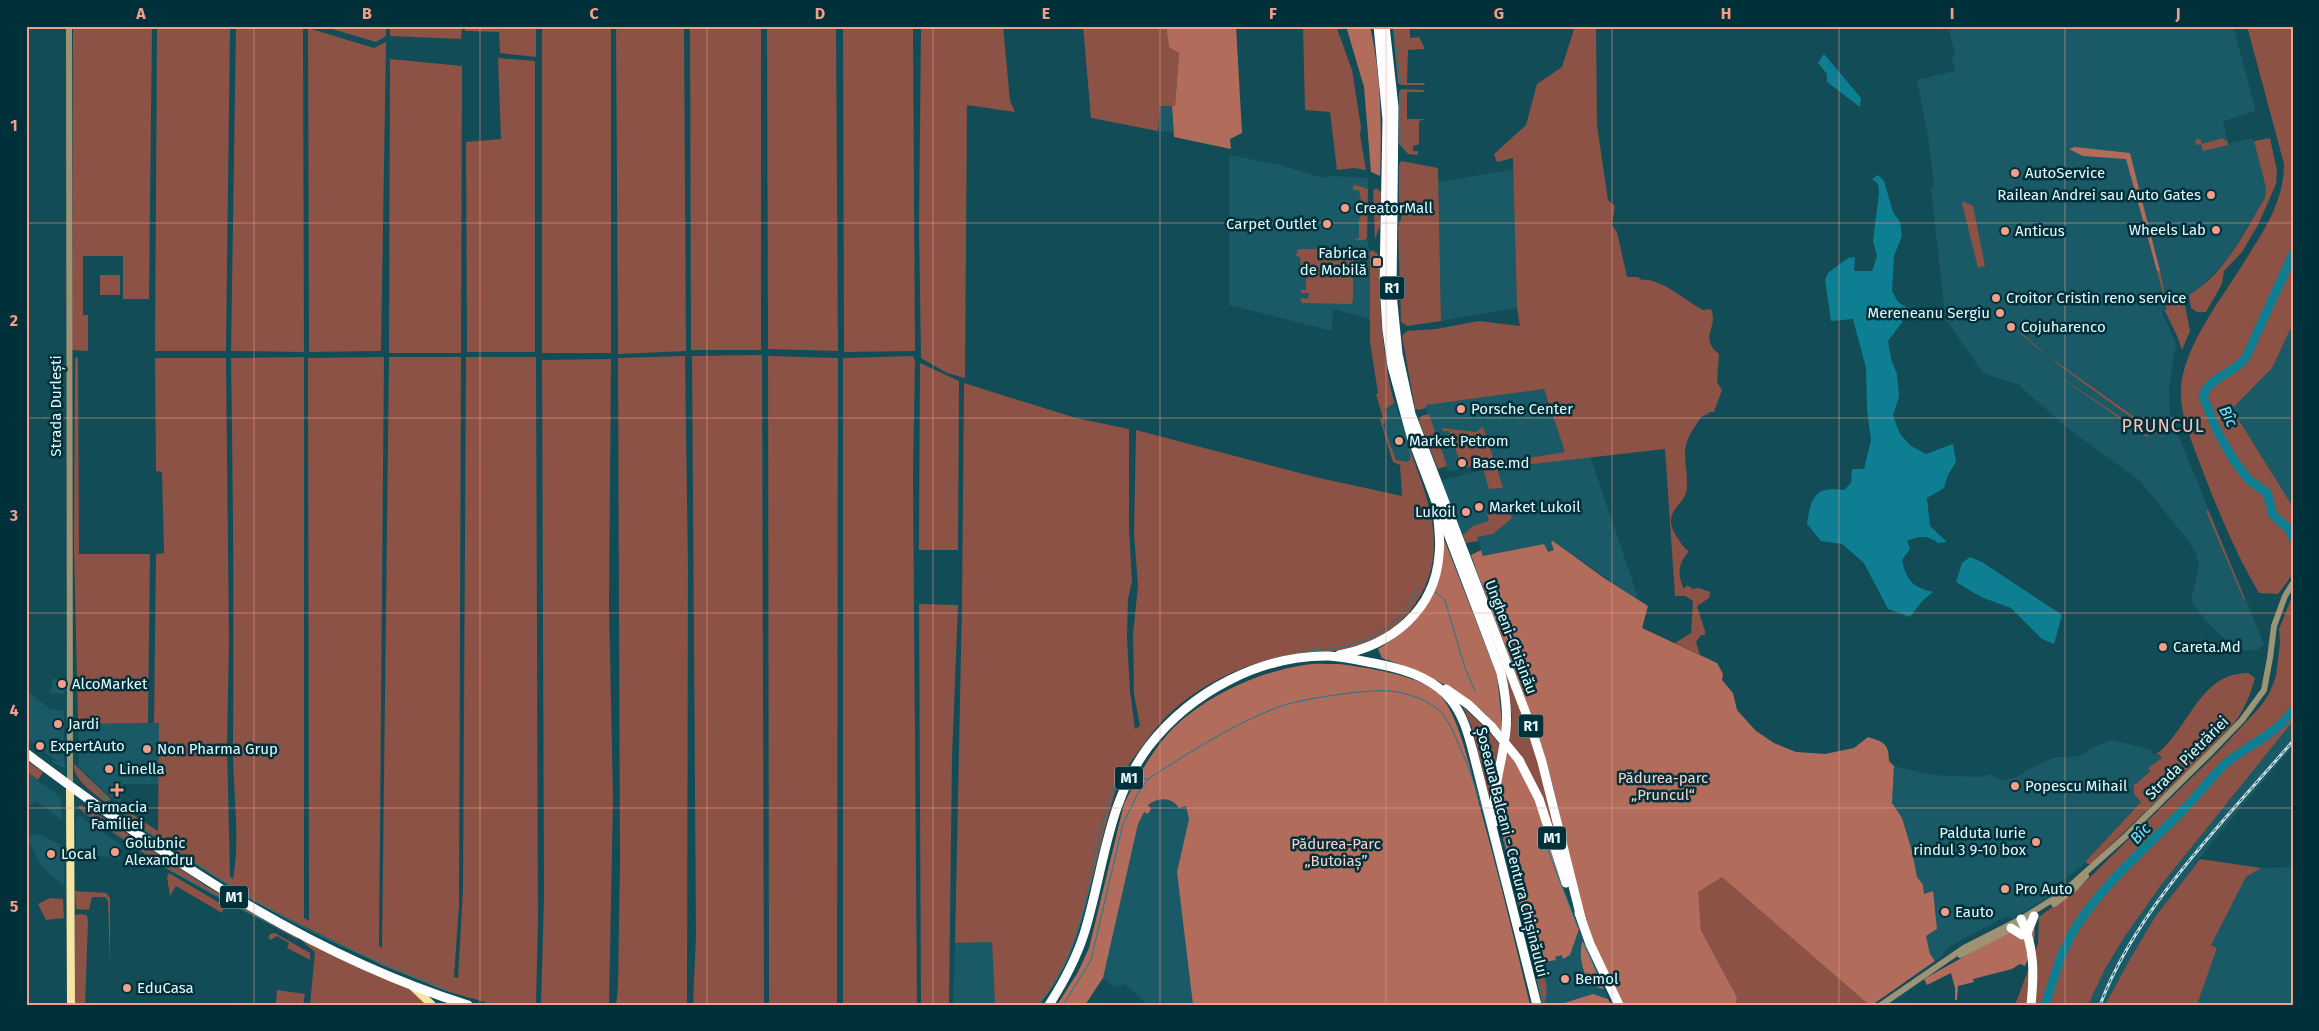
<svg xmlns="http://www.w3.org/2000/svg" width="2319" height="1031" viewBox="0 0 2319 1031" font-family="'Fira Sans',sans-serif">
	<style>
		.built { fill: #195a66 }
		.green { fill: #8b5245 }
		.forest { fill: #b26c5c }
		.water { fill: #0e7f92 }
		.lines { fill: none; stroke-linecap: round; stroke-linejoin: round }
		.stream { stroke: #0e7f92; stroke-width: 1 }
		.river { stroke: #0e7f92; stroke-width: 9 }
		.minor { stroke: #9e9475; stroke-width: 6 }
		.major { stroke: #f7e4a3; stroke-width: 8 }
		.highway { stroke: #fff; stroke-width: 9 }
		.rail-casing { stroke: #c3dce1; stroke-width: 3 }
		.rail { stroke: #003039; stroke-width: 1; stroke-dasharray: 4; stroke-linecap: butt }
		.highway-bridge { stroke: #fff; stroke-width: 9 }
		.grid { fill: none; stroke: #f49e8a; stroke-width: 1; stroke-opacity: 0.55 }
		.poi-dot { fill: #f49e8a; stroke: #003039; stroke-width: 2 }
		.labels { text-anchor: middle; stroke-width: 5; stroke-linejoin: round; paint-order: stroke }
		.shield { fill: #003039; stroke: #a2bdc2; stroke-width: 1 }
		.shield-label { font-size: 14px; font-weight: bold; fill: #e7f9fd }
		.poi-label { font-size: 15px; fill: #e7f9fd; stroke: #003039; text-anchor: start }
		.street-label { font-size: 15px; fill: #e7f9fd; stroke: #003039 }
		.park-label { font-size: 15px; fill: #fcd2c8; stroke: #003039 }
		.water-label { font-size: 16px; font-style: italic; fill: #80e4fa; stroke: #003039 }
		.quarter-label { font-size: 18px; letter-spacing: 1px; fill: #f7c4b9; stroke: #003039 }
		.neatline { fill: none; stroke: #f49e8a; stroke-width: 2 }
		.grid-label { font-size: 16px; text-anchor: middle; font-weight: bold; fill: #f49e8a }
	</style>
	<rect width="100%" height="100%" fill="#114c57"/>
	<g class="built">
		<path d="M1948,26H2233L2256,111L2223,121L2228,144L2253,138L2266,188L2265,198L2226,261L2197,291L2189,295H2165L2130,153L2075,147L2083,156L2126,158L2168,310L2162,312L2176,344L2169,386L2170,415L2264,644L2258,650L2236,651L2206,621L2196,608L2191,601L2199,566L2196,553L2183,534L2139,480L2071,431L2022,388L2018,383L2015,384L1983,373L1938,308L1944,307L1931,188L1934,187L1929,142L1917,80L1955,71L1952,56L1955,55Z"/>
		<path d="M1160,106H1172L1173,132L1158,131Z"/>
		<path d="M1229,155L1280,165L1323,178L1331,176L1368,178L1367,238L1370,252V319L1333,309L1332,331L1229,305Z"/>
		<path d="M1514,169L1517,308L1441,321L1438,182Z"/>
		<path d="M2293,324V507L2232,409L2272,368Z"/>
		<path d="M1390,388L1416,465L1409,467L1393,462L1380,419L1383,418L1376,394Z"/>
		<path d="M1544,389L1565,452L1448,471L1425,405Z"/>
		<path d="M1590,456L1637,594L1636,599L1553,541L1554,550L1547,552L1543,544L1483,556L1477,537L1465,540L1441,481L1483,470Z"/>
		<path d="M53,678L64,681L65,694L50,693Z"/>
		<path d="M26,690L50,709L64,711V767L26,738Z"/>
		<path d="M2293,721V746L2217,836L2155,917L2133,954L2105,1005H2088L2105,969L2125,936L2162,884Z"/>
		<path d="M159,723V784H122L121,807L79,767L78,724Z"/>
		<path d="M2113,740L2151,750L2155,757L2159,754L2162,758L2149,768L2150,770L2136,784L2134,794L2141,802L2083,865L2057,886L2052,896L2011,919L2007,916L1947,948L1942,956L1935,961L1930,954L1926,936L1933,891L1924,894L1923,885L1917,878L1912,851L1902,818L1892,803L1894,766L1932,775L1980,777L1991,774L2003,781L2019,776L2029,769L2053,758L2080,756L2096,746Z"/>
		<path d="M26,771L60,797L63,821L36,801L29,807L26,800Z"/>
		<path d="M1159,799H1167L1178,806L1186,805L1189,819L1177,872L1193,1005H1147L1125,984L1115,987L1103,978L1138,824L1144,811L1148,814V806Z"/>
		<path d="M79,815L121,845L120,860L76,851V819Z"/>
		<path d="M39,834L65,847L64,885L54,878L40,864L26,836Z"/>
		<path d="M2293,867V1005H2197L2217,948L2211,945L2246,877L2261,868Z"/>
		<path d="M1579,929L1608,999L1602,996L1558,1005H1542L1531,955L1551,962L1556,960L1555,957L1562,954L1567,957Z"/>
		<path d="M992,942L995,1005H953L955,943Z"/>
	</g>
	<g class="green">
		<path d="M73,26H152L149,299H123V256H83V315H88V351L72,350Z"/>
		<path d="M157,26H230L226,351H155Z"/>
		<path d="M236,26H303L304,352L231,351Z"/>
		<path d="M322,26H386V36L376,42Z"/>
		<path d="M390,26H462L461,39L390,36Z"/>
		<path d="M465,26H536V57L500,53L499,32L465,31Z"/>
		<rect x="542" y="26" width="69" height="327"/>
		<path d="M616,26H684L686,351L618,354Z"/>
		<path d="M690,26H761V350H691Z"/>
		<path d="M767,26H836L838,351L768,349Z"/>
		<path d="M843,26H913L915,351L844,352Z"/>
		<path d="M921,26H1003L1010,101L1015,112L967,105L965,378L947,373L921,358L919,228Z"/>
		<path d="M1083,26H1166L1169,46L1179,53L1175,106H1160L1158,131L1091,118Z"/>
		<path d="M1303,26H1336L1352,70L1361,127L1360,135L1366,170L1354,168L1337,170L1330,112L1305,110Z"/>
		<path d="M1398,26H1410V38L1419,37L1425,49L1408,50L1407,83H1425L1424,85H1401L1398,83L1393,30L1398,28Z"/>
		<path d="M1575,26H1596L1597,125L1608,200L1615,206L1612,225L1617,232L1627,277H1638L1642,280C1660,277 1687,302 1703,310L1711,309C1719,328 1698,337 1719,354L1717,382L1722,390L1714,412H1709L1708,414L1702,416C1677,451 1687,451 1687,487C1687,507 1657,510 1679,540C1682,544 1684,549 1689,551C1678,564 1677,574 1684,589L1687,585L1693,589L1699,588L1710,592L1709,598L1697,606L1705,631V635H1701L1696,642L1700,655L1675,643L1691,633L1693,601L1685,596H1675L1665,449L1497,468L1503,488L1489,489L1482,465L1462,468L1449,431H1443L1442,428L1476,432L1483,427L1495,463L1565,452L1544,389L1426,405V408L1419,410L1415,409L1402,336L1407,331L1436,329L1479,321L1520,326L1517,308L1513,158L1497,162L1494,154L1526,125L1537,84L1562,67Z"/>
		<path d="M2247,26H2293V324L2272,368L2232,409L2293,507V574L2278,594L2259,593C2235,552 2219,513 2202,469C2191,438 2175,407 2183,374C2193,334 2222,298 2243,264C2263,232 2284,202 2284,164Z"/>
		<path d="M308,28L374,48L386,42L381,351L309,352Z"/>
		<path d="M498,58L535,61V352H467L466,142L501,139Z"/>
		<path d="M390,59L462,66L461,353H389Z"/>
		<path d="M1401,89L1423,90L1425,92H1407V119H1425L1419,121V144L1413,146V151H1418V155L1408,154L1399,144V92Z"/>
		<path d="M2223,138L2224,141L2227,140L2228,145L2203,151L2201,144L2196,145L2195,140L2200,139L2202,144Z"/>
		<path d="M2270,138L2277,171L2276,184L2258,225L2242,252L2224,271L2222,284L2206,312H2197L2191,308L2189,295C2225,274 2244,232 2265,198L2266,188L2254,141Z"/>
		<path d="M1401,161L1438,168L1441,321L1407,326L1401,322L1398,227C1405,211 1400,212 1399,197C1399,186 1399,176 1399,165Z"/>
		<path d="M1356,185L1368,189L1367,238L1364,240H1354L1359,238V220L1363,210L1359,190H1353V186Z"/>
		<path d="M1376,188L1381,192L1380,226L1375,239L1373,191Z"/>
		<path d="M1964,202L1973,206L1985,266L1978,268L1962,203Z"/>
		<path d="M1298,249H1353V301L1351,304L1302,303L1300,298L1308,299L1309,293H1301V290H1306V269H1301L1300,257L1296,256Z"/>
		<path d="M1372,250L1378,254L1376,264L1379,268C1380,314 1383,358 1394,403L1385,409L1387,417L1383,425L1396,460L1408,462L1411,458L1407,443C1429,500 1453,557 1410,611C1397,627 1377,640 1356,647C1337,653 1315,651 1295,654C1242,662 1182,691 1150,736C1140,750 1127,765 1119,781C1114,793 1111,808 1107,821C1089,885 1082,952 1039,1005H995L992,942L955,943L962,603L964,383L1076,418L1129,429V527L1132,581L1128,599L1127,638L1130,691L1135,729L1140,726L1134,694L1133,634L1138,586L1134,534L1136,430L1315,477L1402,496L1400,465L1393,462L1380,419L1383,418L1376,394L1378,393L1370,342V252Z"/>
		<path d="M2157,271H2160L2165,295H2183L2190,331L2182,350L2178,338L2165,311L2167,309Z"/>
		<rect x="100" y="275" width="20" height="20"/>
		<path d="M2018,330L2048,356L2163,437C2149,432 2022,340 2018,330Z"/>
		<path d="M762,355L764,1005H693L696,935L692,356Z"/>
		<path d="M685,356L688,569L687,1005H616L618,987L620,863L618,358Z"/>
		<path d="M768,356L838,358L837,1005H769Z"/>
		<path d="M913,356L915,361L913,475L917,1005H843V358Z"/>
		<path d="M78,357L79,554H150L148,723L78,724L74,547L75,358Z"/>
		<path d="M304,357V918L309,921L308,358L384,357L379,946L382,948L389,357H461L459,906L454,977L458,978L463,889L466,357H536L538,922L536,1005H495L443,990L382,965L255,902L125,818L121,807L158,831L159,723H154L156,554L164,553L162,472L156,471L155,358H226L229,641L227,745L230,876L233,879C241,835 232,787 233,742C234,614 233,486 231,358Z"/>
		<path d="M611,359L609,606L613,799L609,1005H541L544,897L542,360Z"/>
		<path d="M920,363L959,381L958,550H919Z"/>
		<path d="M2043,365L2150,437L2145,436Z"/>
		<path d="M1429,414L1447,466L1438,469L1419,421L1421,416Z"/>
		<path d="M1509,507L1512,518L1493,534L1477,537L1478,541L1466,543L1463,535L1473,526L1489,521L1487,513L1495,511L1496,515L1504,513L1503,509Z"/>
		<path d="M2208,510L2245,599L2244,600L2206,511Z"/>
		<path d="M2293,594V721L2162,884L2125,936L2105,969L2088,1005H2015L2038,944L2039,917L2084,883L2218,752L2260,707L2269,694L2276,676L2280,643L2279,629Z"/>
		<path d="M919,604L958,605L952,757L949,1005H921Z"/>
		<path d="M1498,651L1526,722L1543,777L1558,842L1509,741L1512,717L1509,695Z"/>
		<path d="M2248,673L2255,678C2250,695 2245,709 2234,723L2196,763L2091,864H2087L2086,861L2141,802L2134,794V784H2136L2150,771L2148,768L2162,758L2159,754L2154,756C2190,730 2198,673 2248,673Z"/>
		<path d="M1463,707L1488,730L1500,745L1491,779L1489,798L1472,728Z"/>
		<path d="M29,762L43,772L38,780L26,771V763Z"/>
		<path d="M74,764L111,799L107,804C97,795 72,780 74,764Z"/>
		<path d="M80,805L102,817L209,888L298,936L297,939L167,869L84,813L78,807Z"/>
		<path d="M2200,859L2261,868L2246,877L2211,945L2217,948L2197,1005H2105L2133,954L2155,917Z"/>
		<path d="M169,873L225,906L222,913L176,886L170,896L167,877Z"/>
		<path d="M1722,876L1869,1005H1736L1737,997L1701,930L1697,892Z"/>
		<path d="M75,891L106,893L110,898V965L108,901L105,897H92L89,910L76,909Z"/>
		<path d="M50,898L63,899L64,918L46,920L38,904Z"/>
		<path d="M80,914L87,915L88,922L85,1005H75V915Z"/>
		<path d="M275,933L310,953V960L287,948L289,943L277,936L271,940L268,938L270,934Z"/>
		<path d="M302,939L411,990L426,1005H310L315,952L302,941Z"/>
		<path d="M1536,967C1547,972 1549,994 1544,1003L1542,1002L1534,969Z"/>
		<path d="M277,990L305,994L303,1005L276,1003Z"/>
	</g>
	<g class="forest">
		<path d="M1166,26H1236L1242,133L1230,139L1231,149L1174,137L1172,106H1175L1179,53L1169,47Z"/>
		<path d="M1346,26H1370C1381,74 1382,127 1380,176L1371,172L1364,87Z"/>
		<path d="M2075,147L2130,153L2160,271H2157L2126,159L2083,156L2069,149Z"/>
		<path d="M1444,539L1497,675L1503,733C1471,693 1428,674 1382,658L1378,649C1415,626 1437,603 1443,558C1444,552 1443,546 1444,539Z"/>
		<path d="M1553,541L1604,578L1648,606L1642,628L1717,663L1723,674L1722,680L1733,693L1737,710L1756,731L1774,743L1796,752L1825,754L1854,748L1868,737C1884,742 1889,744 1889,761L1894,766L1892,803L1902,818L1912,851L1917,877L1923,885L1924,894L1933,891L1937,929L1926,936L1930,954L1935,961L1872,1005H1869L1722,877L1698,892L1701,930L1737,997L1736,1005H1623C1613,985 1601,965 1593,944C1572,888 1565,828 1549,772C1528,698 1496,627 1471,555L1481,550L1483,556L1544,544L1548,552L1554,550L1551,542Z"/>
		<path d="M1338,664C1364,667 1416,675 1436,691C1460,712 1471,775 1480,807C1498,872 1514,938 1530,1005H1193L1177,872L1189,819L1186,806L1179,808C1171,797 1159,797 1148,805L1151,809L1148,814L1144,812L1138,824L1103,978L1085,1005H1057L1078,972L1089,948L1124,804C1136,780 1149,756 1166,736C1198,699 1257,672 1304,665C1315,663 1327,664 1338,664Z"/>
		<path d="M1506,752L1516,762L1536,802L1560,880L1579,929L1570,955L1563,959L1562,955L1555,957L1556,960C1548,963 1536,960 1531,953L1498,818V802Z"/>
		<path d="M2024,923L2034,925C2036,940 2031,952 2025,966L2020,964L2012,969L1973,979L1974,982L1958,986L1957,1000H1955V988L1951,973L1927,985L1924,979Z"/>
		<path d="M1582,942H1583L1604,989C1584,987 1578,959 1582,942Z"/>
		<path d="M1593,994L1608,999L1611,1005H1558Z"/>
	</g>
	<g class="water">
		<path d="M1824,54L1861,98L1860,107L1827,82V74L1818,63Z"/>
		<path d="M1878,175L1884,181L1893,212L1900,222L1902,236L1894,256L1892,291L1898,302L1908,308L1906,317L1888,341L1891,359L1897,374L1899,396L1893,416L1900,434L1911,446L1926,454L1953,444L1956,462L1948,475L1944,488L1927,498L1930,526L1947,542L1938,543C1928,535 1918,536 1907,541L1910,549L1902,560C1907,581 1912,587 1933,592L1922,601L1910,617L1888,609L1864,563L1842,544L1821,541L1807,524C1811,498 1814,486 1844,490L1851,483L1852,469H1864L1871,440L1867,410L1866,368L1853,319L1831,321L1825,280L1828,273L1848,258L1855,257L1854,271H1872L1877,256L1873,241L1879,193L1878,184L1872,179Z"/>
		<path d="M1970,557L1982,562L2062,615L2054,644L2042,639L2011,608L1981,597L1956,582L1962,563Z"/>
	</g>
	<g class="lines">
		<g class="stream">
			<path d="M1393,26L1401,83"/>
			<path d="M1401,92L1402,147"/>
			<path d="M1434,591L1445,600L1465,668L1475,691"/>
			<path d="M1299,652C1355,648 1391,641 1419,587L1427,588"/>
			<path d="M53,761L65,767"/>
			<path d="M74,767L112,804"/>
			<path d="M1138,778L1148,779C1188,753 1232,725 1278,707C1300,699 1366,689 1390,691C1406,692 1431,701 1442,713C1449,722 1454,733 1458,743C1479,788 1490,837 1502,885"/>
			<path d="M79,807L170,870L227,902L293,935"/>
			<path d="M122,813L136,824"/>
			<path d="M1499,813L1500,787"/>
			<path d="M1499,820L1532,954"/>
			<path d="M1539,827L1578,928"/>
			<path d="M143,828C173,849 204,870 235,889C301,930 375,962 447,990"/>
			<path d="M1584,943L1603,986"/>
			<path d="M1536,970L1544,1002"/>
			<path d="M1530,995L1532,1005"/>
			<path d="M1038,1005C1094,944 1086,850 1118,777L1122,778"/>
			<path d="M1063,1005L1091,960L1123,824L1137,795L1148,779"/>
		</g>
		<g class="river">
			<path d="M2293,254L2246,357C2235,373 2208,378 2203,396L2218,433L2235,462L2249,480L2267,493L2273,515L2288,528L2293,538"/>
			<path d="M2045,1005C2054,979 2061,950 2076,927C2102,885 2149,845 2184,809C2198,795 2210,778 2225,764C2248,744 2275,736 2293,710"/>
		</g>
		<g class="minor">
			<path d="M69,26L70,786"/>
			<path d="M2054,904L2074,889L2086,876"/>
			<path d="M1960,955L2026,921"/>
			<path d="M1881,1005L1964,948L2021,919L2060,895L2126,836L2210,753L2242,720L2264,690L2270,658L2274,626L2285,596L2293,583"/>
		</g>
		<g class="major">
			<path d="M70,786L71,1005"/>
			<path d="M412,986L432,1005"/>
		</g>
		<g class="highway">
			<path d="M1378,26L1387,119L1384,283L1387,330L1392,366L1411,436L1501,673C1505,692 1508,711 1506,730C1503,761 1491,791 1495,822"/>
			<path d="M1385,26L1394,107L1392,294L1398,354L1411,414L1530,724L1542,762L1581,918"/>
			<path d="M1339,655C1392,645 1435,610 1439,555C1441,540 1438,523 1437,509"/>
			<path d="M1446,689L1469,705L1492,727"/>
			<path d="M26,753C161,855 305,954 468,1005"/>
			<path d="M1519,760L1539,799L1566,883"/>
			<path d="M1579,913L1590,944L1619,1005"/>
			<path d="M2021,919C2035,947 2034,975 2031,1005"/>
			<path d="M2011,928L2022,935"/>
			<path d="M2027,933L2034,916"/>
			<path d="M1049,1005C1063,983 1076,959 1084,934C1104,870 1107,801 1149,746C1191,692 1260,655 1329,656C1346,657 1362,661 1378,664C1405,669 1434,678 1451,700C1463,715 1468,733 1473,752L1537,1005"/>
		</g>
		<defs>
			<path id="rail" d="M2100,1005C2137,907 2225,820 2293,741"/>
		</defs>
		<use href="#rail" class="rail-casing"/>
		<use href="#rail" class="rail"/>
		<path class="highway-bridge" d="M1492,727L1519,760"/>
	</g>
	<path class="grid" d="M254,26V1005M480,26V1005M707,26V1005M933,26V1005M1160,26V1005M1386,26V1005M1612,26V1005M1839,26V1005M2065,26V1005M26,223H2293M26,418H2293M26,613H2293M26,808H2293"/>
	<g class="poi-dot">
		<circle cx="2015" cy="173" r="5"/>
		<circle cx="2211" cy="195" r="5"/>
		<circle cx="1345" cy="208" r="5"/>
		<circle cx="1327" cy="224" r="5"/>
		<circle cx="2216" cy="230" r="5"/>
		<circle cx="2005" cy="231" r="5"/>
		<rect x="1372" y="257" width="10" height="10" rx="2.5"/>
		<circle cx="1996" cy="298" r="5"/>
		<circle cx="2000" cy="313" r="5"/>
		<circle cx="2011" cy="327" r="5"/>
		<circle cx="1461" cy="409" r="5"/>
		<circle cx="1399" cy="441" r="5"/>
		<circle cx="1462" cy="463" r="5"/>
		<circle cx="1479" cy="507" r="5"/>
		<circle cx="1466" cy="512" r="5"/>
		<circle cx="2163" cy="647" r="5"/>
		<circle cx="62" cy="684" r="5"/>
		<circle cx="58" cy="724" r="5"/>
		<circle cx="40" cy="746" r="5"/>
		<circle cx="147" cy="749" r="5"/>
		<circle cx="109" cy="769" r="5"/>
		<circle cx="2015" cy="786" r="5"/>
		<path d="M114.5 782.5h5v5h5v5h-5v5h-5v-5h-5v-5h5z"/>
		<circle cx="2036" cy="842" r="5"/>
		<circle cx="115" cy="852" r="5"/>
		<circle cx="51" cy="854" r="5"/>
		<circle cx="2005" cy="889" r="5"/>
		<circle cx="1945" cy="912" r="5"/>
		<circle cx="1565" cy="979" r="5"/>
		<circle cx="127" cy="988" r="5"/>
	</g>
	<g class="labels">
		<g class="shield">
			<rect x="1379.5" y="276.5" width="25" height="23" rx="4"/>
			<rect x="1518.5" y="714.5" width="25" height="23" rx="4"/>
			<rect x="1115" y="766.5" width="28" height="23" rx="4"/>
			<rect x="1538" y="826.5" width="28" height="23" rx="4"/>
			<rect x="220" y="885.5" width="28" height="23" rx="4"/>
		</g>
		<g class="shield-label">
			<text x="1392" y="293">R1</text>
			<text x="1531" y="731">R1</text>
			<text x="1129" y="783">M1</text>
			<text x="1552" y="843">M1</text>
			<text x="234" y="902">M1</text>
		</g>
		<g class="poi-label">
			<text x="2025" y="178">AutoService</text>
			<text x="2201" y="200" text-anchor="end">Railean Andrei sau Auto Gates</text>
			<text x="1355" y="213">CreatorMall</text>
			<text x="1317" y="229" text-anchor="end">Carpet Outlet</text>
			<text x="2206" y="235" text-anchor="end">Wheels Lab</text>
			<text x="2015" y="236">Anticus</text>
			<text x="1367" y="258" text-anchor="end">Fabrica<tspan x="1367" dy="17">de Mobilă</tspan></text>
			<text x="2006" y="303">Croitor Cristin reno service</text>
			<text x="1990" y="318" text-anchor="end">Mereneanu Sergiu</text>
			<text x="2021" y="332">Cojuharenco</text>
			<text x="1471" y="414">Porsche Center</text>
			<text x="1409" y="446">Market Petrom</text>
			<text x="1472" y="468">Base.md</text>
			<text x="1489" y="512">Market Lukoil</text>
			<text x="1456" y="517" text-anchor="end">Lukoil</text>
			<text x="2173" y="652">Careta.Md</text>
			<text x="72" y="689">AlcoMarket</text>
			<text x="68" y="729">Jardi</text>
			<text x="50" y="751">ExpertAuto</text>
			<text x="157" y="754">Non Pharma Grup</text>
			<text x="119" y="774">Linella</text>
			<text x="2025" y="791">Popescu Mihail</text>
			<text x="117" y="812" text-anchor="middle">Farmacia<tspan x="117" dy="17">Familiei</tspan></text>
			<text x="2026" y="838" text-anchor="end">Palduta Iurie<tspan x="2026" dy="17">rindul 3 9-10 box</tspan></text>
			<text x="125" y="848">Golubnic<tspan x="125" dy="17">Alexandru</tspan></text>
			<text x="61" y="859">Local</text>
			<text x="2015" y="894">Pro Auto</text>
			<text x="1955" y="917">Eauto</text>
			<text x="1575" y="984">Bemol</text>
			<text x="137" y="993">EduCasa</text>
		</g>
		<g class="street-label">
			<text transform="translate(56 406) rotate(-90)" y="5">Strada Durlești</text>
			<text transform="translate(1511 637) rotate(69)" y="5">Ungheni-Chișinău</text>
			<text transform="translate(2187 758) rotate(-45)" y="5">Strada Pietrăriei</text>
			<text transform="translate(1512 852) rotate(76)" y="5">Șoseaua Balcani - Centura Chișinăului</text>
		</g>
		<g class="park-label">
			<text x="1663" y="783">Pădurea-parc<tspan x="1663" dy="17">„Pruncul“</tspan></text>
			<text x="1336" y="849">Pădurea-Parc<tspan x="1336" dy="17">„Butoiaș”</tspan></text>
		</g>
		<g class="water-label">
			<text transform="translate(2229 416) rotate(64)" y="6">Bîc</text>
			<text transform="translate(2140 833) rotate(-47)" y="6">Bîc</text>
		</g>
		<g class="quarter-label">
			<text x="2163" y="432">PRUNCUL</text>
		</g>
	</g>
	<rect width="2319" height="1031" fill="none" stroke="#003039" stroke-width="55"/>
	<rect x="28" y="28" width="2264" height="976" class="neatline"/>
	<g class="grid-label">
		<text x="141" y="19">A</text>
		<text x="367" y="19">B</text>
		<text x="594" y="19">C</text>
		<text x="820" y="19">D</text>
		<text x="1046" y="19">E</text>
		<text x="1273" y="19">F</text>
		<text x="1499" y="19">G</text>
		<text x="1726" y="19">H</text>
		<text x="1952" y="19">I</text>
		<text x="2178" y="19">J</text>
		<text x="14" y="131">1</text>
		<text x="14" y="326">2</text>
		<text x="14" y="521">3</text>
		<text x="14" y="716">4</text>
		<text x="14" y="912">5</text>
	</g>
</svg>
